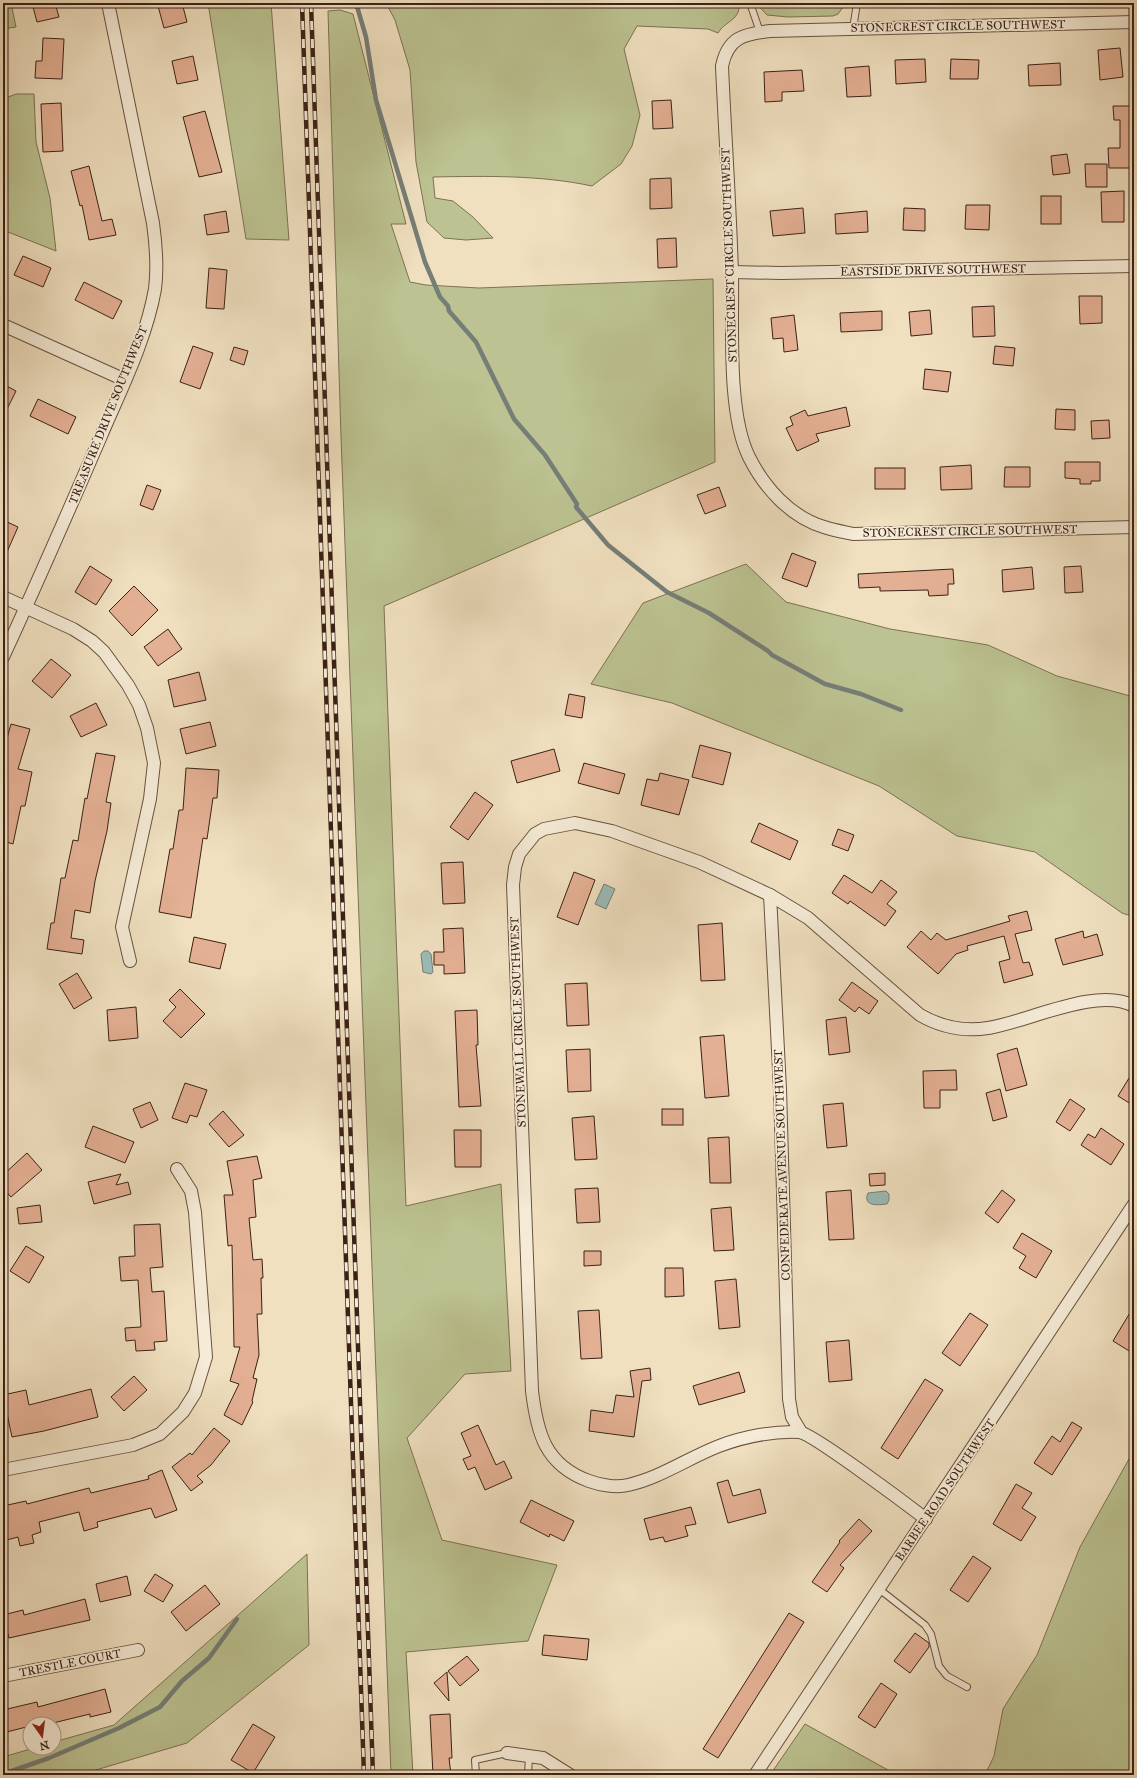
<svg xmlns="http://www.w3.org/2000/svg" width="1137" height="1778" viewBox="0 0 1137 1778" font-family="'IM FELL Great Primer',serif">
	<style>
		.green { fill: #bcc291; stroke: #7c7254 }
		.water { fill: #9bbcb8; stroke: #757e77 }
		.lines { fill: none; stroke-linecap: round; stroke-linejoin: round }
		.stream { stroke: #757e77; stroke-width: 4.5 }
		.building { fill: #e4b094; stroke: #3b2116 }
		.lane-casing { stroke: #685140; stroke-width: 8 }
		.street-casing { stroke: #685140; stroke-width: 14 }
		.lane { stroke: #f5ebd6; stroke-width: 6 }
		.street { stroke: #f5ebd6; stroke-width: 12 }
		.rail-casing { stroke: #3b2116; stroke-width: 4.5 }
		.rail { stroke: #f5ebd6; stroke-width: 3; stroke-dasharray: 9; stroke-linecap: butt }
		.labels { text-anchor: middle; stroke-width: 3.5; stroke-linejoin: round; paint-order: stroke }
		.street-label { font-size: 12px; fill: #3b2116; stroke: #f5ebd6 }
	</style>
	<rect width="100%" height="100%" fill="#f0e0c0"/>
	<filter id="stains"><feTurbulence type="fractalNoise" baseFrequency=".005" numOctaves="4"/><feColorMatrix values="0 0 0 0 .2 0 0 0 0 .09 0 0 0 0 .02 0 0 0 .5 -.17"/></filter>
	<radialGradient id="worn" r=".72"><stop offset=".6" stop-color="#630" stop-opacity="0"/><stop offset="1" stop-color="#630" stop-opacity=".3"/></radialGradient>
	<g class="green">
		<path d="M3,3H11L16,27L3,29Z"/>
		<path d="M208,3H271L289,240L246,239Z"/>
		<path d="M386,3H739C741,20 725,21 718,33L708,29L637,26L624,49L640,115L632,146L621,164L592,186C540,175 487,176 433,177L435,198L453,201L473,217L493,238L466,240L444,238L427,222L416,162L410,70L395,20Z"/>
		<path d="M756,3H846L838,14L833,16L788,17L767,15Z"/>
		<path d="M876,3H1102L890,6L879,5Z"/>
		<path d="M340,10L353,14L406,224H391L410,282L426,285L479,288L713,279L715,462L384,606L406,1206L501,1184L511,1371L465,1374L407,1438L442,1540L557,1565L528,1641L406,1652L413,1775H391L341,437L328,11Z"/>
		<path d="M16,94H34L36,142L50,198L56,251L8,232L3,227V99Z"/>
		<path d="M746,564L786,602L890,629L988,645L1057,676L1134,697V917L1122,913L1035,852L957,836L879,786L672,703L591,684L643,603Z"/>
		<path d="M1134,1450V1775H985L994,1756L1003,1709L1037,1655L1080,1547Z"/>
		<path d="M307,1554L309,1645L187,1743L79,1775H3V1757L34,1748H54V1742L114,1725Z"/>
		<path d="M805,1724L897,1775H770Z"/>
	</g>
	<g class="water">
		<path d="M604,884L615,889L606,909L595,904Z"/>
		<path d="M424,951H428L431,954L433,972L431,974L423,972L421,954Z"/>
		<path d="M886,1191L889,1194V1200L887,1204C879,1205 862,1207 868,1193Z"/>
	</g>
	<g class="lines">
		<g class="stream">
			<path d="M356,3L366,37L376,100L425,262L440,297L448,306L449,311L476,342L514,419L545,455L577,504L576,507L608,545L667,592L709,613L768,651L772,655L825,684L861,694L901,710"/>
			<path d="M3,1774L49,1758L119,1728L160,1707L182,1681L209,1658L237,1619"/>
		</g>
	</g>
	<g class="building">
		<path d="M32,3H55L59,17L37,22Z"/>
		<path d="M168,3H182L187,22L164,28L158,6Z"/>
		<path d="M43,38L64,39L62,79L35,78L36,61H42Z"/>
		<path d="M1120,48L1123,77L1100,80L1098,50Z"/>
		<path d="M193,56L198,80L177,84L172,61Z"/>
		<path d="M925,59L926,82L896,84L895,60Z"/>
		<path d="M951,59L979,60L978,79H950Z"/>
		<path d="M1060,63L1061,85L1029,86L1028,65Z"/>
		<path d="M869,66L871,96L847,97L845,68Z"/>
		<path d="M802,70L804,91L782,92V101L765,102L764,72Z"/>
		<path d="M671,100L673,128L653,129L652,101Z"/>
		<path d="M61,103L63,151L43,152L41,104Z"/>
		<path d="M1113,106H1134V168H1109L1108,148H1120V120H1114Z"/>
		<path d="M205,111L222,172L199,177L183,117Z"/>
		<path d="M1067,154L1070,173L1053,175L1051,156Z"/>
		<path d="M1085,164H1107V187H1086Z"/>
		<path d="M89,166L102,221L112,219L116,235L89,240L82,205L80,206L71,171Z"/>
		<path d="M671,178L672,208L650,209V179Z"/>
		<path d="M1124,191V222H1102L1101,192Z"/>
		<rect x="1041" y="196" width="20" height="28"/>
		<path d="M966,205H990L989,230L965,229Z"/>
		<path d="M803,208L805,233L773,236L770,211Z"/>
		<path d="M904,208L925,209V231L903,230Z"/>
		<path d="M226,211L229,232L207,235L204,215Z"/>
		<path d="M867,211L868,232L836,234L835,214Z"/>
		<path d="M676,238L677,267L658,268L657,239Z"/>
		<path d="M23,256L51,268L43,287L14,275Z"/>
		<path d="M209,268L227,270L224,309L206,308Z"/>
		<path d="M84,282L122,301L113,319L75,300Z"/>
		<path d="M1079,296H1102V323L1080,324Z"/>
		<path d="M994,306L995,336L973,337L972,307Z"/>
		<path d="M930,310L932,334L911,336L909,312Z"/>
		<path d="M882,311V330L841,332L840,313Z"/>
		<path d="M794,315L798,350L784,352L783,338L773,339L771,318Z"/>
		<path d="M193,346L213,353L200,389L180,382Z"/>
		<path d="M995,346L1015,348L1013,366L993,364Z"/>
		<path d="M234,347L248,351L244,365L230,360Z"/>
		<path d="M925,369L951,372L948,392L923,389Z"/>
		<path d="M3,384L16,391L3,417Z"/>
		<path d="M38,399L76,417L68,434L30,416Z"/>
		<path d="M846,407L850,426L816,434L819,441L797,451L786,428L793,425L790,417L805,410L808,416Z"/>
		<path d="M1056,409L1075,410V430L1055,429Z"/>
		<path d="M1109,420L1110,438L1092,439L1091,421Z"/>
		<path d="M1065,462H1100V481H1091V484H1080V479L1065,478Z"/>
		<path d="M971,465L972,489L941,490L940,467Z"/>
		<path d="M1005,467H1030V487H1004Z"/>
		<rect x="875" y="468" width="30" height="21"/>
		<path d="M147,485L161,490L153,510L140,505Z"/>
		<path d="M719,487L726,506L705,514L697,495Z"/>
		<path d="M3,520L18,527L3,561Z"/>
		<path d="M792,553L816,562L807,587L782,578Z"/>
		<path d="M90,566L112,580L96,605L75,592Z"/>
		<path d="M1081,566L1083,592L1065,593L1064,567Z"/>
		<path d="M1032,567L1034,589L1003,592L1002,570Z"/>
		<path d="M953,569L954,584H948V595L929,596L928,590L880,591V587L859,588L858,574Z"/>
		<path d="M134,586L158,610L132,636L109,611Z"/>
		<path d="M168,629L182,649L158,666L144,647Z"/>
		<path d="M51,659L71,675L52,698L32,681Z"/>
		<path d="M199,672L206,700L174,707L168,680Z"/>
		<path d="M569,694L585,697L582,718L565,715Z"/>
		<path d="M96,703L107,725L81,737L70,716Z"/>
		<path d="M210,722L216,746L186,754L180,729Z"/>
		<path d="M11,724L30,729L18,769L32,772L25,806H21L13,844L3,841V752Z"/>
		<path d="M700,745L731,753L723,785L692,777Z"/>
		<path d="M554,749L560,771L517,783L511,761Z"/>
		<path d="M96,753L115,756L106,802L111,803L107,831L95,881L90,913L75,910L71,938L84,940L82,954L47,949L51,923H54L61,878H65L73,840L78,841L85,798L87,799Z"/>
		<path d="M584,763L625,774L619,794L578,783Z"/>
		<path d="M186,768L219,770L217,798H213L207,839L203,838L191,918L159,912L170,849H173L179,810H183Z"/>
		<path d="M660,773L689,780L679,815L641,805L647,779L658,781Z"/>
		<path d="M475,792L493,805L468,840L450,827Z"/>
		<path d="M759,823L798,841L790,860L751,842Z"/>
		<path d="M838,829L854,835L848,851L832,845Z"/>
		<path d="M463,862L465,903L443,904L441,863Z"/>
		<path d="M574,872L595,880L578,925L557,917Z"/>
		<path d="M844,875L872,893L881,880L897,892L887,904L896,911L885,926L850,901L848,904L832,893Z"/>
		<path d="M1027,911L1032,930L1015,934L1023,963L1029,962L1033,975L1004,983L999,962L1010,959L1004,936L967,946L968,950L956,954L938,974L907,947L921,931L931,940L937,933L946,940L1010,921L1008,916Z"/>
		<path d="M722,923L725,980L701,981L698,925Z"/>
		<path d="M463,928L465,973L444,974V965H434V952H444L443,929Z"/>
		<path d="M1083,931L1084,938L1097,934L1103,955L1063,965L1055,939Z"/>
		<path d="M194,937L226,944L220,969L189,962Z"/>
		<path d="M77,973L92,998L74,1009L59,984Z"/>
		<path d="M852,982L878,1001L869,1014L859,1007L855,1012L839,1000Z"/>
		<path d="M587,983L589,1025L567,1026L565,984Z"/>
		<path d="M180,989L205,1014L181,1038L163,1021L176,1007L169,1000Z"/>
		<path d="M136,1007L138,1038L109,1041L107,1010Z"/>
		<path d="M477,1010L478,1045H476L481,1106L459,1107L455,1011Z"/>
		<path d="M846,1017L850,1052L829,1055L826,1020Z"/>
		<path d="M724,1035L729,1096L705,1098L700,1037Z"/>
		<path d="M1017,1048L1027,1085L1006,1091L997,1054Z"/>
		<path d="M590,1049L591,1091L568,1092L566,1050Z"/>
		<path d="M956,1070L957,1090H940V1108H924L923,1071Z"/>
		<path d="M1134,1070V1106L1118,1096Z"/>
		<path d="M185,1083L207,1090L197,1117L190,1115L187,1123L172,1118Z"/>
		<path d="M1000,1089L1007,1117L993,1121L986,1093Z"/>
		<path d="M1070,1099L1085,1109L1070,1131L1056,1122Z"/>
		<path d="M150,1102L158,1120L141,1128L133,1109Z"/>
		<path d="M843,1103L847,1146L827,1148L823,1105Z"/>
		<rect x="662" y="1109" width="21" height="16"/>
		<path d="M223,1111L244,1135L229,1147L209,1124Z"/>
		<path d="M594,1116L597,1159L575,1160L572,1118Z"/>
		<path d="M93,1126L134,1142L125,1163L85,1147Z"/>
		<path d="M1101,1128L1124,1144L1111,1165L1081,1145L1088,1134L1095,1138Z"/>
		<path d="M454,1130H481V1167H455Z"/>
		<path d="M729,1137L731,1183H710L708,1138Z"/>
		<path d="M27,1153L42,1170L11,1197L3,1188V1175Z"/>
		<path d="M257,1156L262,1178L253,1180L256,1217L249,1218L253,1260L262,1259L263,1278H261L262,1314H257L259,1355L253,1378L257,1379L252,1401L253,1402L242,1425L224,1415L239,1384L230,1381L240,1347H234L232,1245L228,1246L224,1195H233L227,1161Z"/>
		<path d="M885,1173V1185L870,1186L869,1174Z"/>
		<path d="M121,1174L116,1185L128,1182L131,1194L94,1204L88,1182Z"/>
		<path d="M598,1188L600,1222L577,1223L575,1189Z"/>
		<path d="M851,1190L854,1239L829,1240L826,1192Z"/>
		<path d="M1002,1190L1015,1200L998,1223L985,1213Z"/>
		<path d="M40,1205L42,1222L19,1224L17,1208Z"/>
		<path d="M731,1207L734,1250L714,1251L711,1209Z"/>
		<path d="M160,1224L163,1267L150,1268L152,1292L164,1291L167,1341L154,1342L155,1350L136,1351L135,1340L126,1341L125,1328L141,1327L138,1280L121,1281L119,1257L135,1256L134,1225Z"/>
		<path d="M1022,1233L1052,1251L1036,1278L1019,1268L1026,1256L1013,1248Z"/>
		<path d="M26,1246L44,1257L29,1283L10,1271Z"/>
		<path d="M584,1251H601V1265L584,1266Z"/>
		<path d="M665,1268H683L684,1296L665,1297Z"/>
		<path d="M736,1279L740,1327L719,1329L715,1281Z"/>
		<path d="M1134,1306V1354L1113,1341Z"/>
		<path d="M599,1310L602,1358L581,1359L578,1311Z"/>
		<path d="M970,1313L988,1325L960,1366L942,1353Z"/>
		<path d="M849,1340L852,1380L829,1382L826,1342Z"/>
		<path d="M650,1368L651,1380L642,1381L634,1437L589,1431L591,1410L613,1413L616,1395L634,1397L630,1371Z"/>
		<path d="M739,1372L745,1392L699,1405L693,1386Z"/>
		<path d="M134,1376L147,1390L124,1411L111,1397Z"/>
		<path d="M925,1379L943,1390L898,1459L881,1448Z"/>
		<path d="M91,1389L98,1417L44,1431L12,1437L3,1395L26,1390L29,1405Z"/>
		<path d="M1072,1422L1082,1428L1052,1475L1034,1463L1052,1436L1060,1442Z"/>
		<path d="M478,1425L496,1465L504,1461L512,1478L485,1490L475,1467L468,1470L463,1459L471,1456L461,1433Z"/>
		<path d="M214,1428L230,1441L211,1465L197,1476L203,1482L191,1491L172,1467L190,1453L192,1455Z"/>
		<path d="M162,1470L177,1510L155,1518L151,1508L97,1522L98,1527L84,1531L79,1512L39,1522L41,1532L32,1535L34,1543L20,1546L18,1537L3,1541V1506L26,1501L27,1504L89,1488L91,1493L149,1479L148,1476Z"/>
		<path d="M728,1480L733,1496L760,1489L766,1513L728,1523L717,1483Z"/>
		<path d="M1016,1484L1032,1493L1022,1508L1036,1517L1021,1541L993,1524Z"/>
		<path d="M531,1500L574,1521L564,1541L550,1534L549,1537L520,1522Z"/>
		<path d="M691,1507L696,1524L685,1526L688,1536L665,1542L663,1537L650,1540L644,1519Z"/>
		<path d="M859,1519L872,1531L840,1565L844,1568L827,1592L812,1582L840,1542L839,1541Z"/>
		<path d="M973,1556L991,1568L968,1602L950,1590Z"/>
		<path d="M155,1574L173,1585L163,1602L144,1591Z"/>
		<path d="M127,1576L131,1595L100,1602L96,1584Z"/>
		<path d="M205,1585L220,1604L186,1631L171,1612Z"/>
		<path d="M85,1599L90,1620L9,1638L3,1615L23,1610L24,1615Z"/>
		<path d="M789,1613L804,1622L718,1758L703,1749Z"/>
		<path d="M915,1633L929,1643V1647L910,1673L894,1661Z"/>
		<path d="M544,1635L589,1639L587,1660L542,1655Z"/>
		<path d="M467,1656L479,1670L460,1686L448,1671Z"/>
		<path d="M447,1672L449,1701L434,1683Z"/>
		<path d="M881,1683L897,1694L875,1728L858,1717Z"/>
		<path d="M105,1689L111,1712L90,1717V1714L53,1723V1721L30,1724V1726L3,1733V1710L37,1702L38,1707Z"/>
		<path d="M450,1714L452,1758H449L451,1775H433L430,1715Z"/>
		<path d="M253,1724L275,1737L253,1773L231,1760Z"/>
	</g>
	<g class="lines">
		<defs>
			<g id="lane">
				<path d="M750,3L760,32"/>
				<path d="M853,29L857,3"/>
				<path d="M879,1589L925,1625L931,1634L939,1666L947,1676L967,1687"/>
				<path d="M476,1775L475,1760L507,1753"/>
				<path d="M528,1775L529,1756"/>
			</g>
			<g id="street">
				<path d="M1134,22L770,31C744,34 728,37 722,66C725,135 730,205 732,274C733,324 727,413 749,457C764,487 790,517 824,527C833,530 844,532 853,534L1134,527"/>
				<path d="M732,272L781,273L1134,266"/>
				<path d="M3,325L125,380"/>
				<path d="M3,597L73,629L92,641L104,652L128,685L139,705L147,728L154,763L150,799L122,927L130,961"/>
				<path d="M3,657C37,584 69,510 101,436C121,389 146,340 155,289C158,266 156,245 153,223L108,3"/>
				<path d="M770,895L780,1089L789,1399L792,1417L801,1432"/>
				<path d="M3,1470L133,1445L160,1434L183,1412L195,1393L206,1357L195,1212L191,1191L177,1169"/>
				<path d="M926,1519C909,1506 812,1433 799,1432C773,1431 743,1437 719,1446C688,1458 660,1478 628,1485C616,1488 600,1485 589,1481C545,1465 537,1433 532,1391L513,885L515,867L519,854L535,834L544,829L575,823L612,831L699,862L770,895L808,918L920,1015C941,1027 963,1032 988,1028C1028,1022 1096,986 1134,1006"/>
				<path d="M3,1676L138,1650"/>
				<path d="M507,1753L543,1758L570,1775"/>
				<path d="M755,1775L1134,1204"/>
			</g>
		</defs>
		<use href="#lane" class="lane-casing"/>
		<use href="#street" class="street-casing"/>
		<use href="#lane" class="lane"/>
		<use href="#street" class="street"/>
		<defs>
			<g id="rail">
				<path d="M302,3L364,1775"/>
				<path d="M311,3L373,1775"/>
			</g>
		</defs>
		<use href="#rail" class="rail-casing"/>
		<use href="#rail" class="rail"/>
	</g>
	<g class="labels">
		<g class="street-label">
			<text transform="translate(958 26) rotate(-1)" y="4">STONECREST CIRCLE SOUTHWEST</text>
			<text transform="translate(729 255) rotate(-92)" y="4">STONECREST CIRCLE SOUTHWEST</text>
			<text transform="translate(933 270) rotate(-1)" y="4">EASTSIDE DRIVE SOUTHWEST</text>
			<text transform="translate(108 415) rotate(-68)" y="4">TREASURE DRIVE SOUTHWEST</text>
			<text transform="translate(970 531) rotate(-1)" y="4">STONECREST CIRCLE SOUTHWEST</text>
			<text transform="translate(518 1022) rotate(-92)" y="4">STONEWALL CIRCLE SOUTHWEST</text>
			<text transform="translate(782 1165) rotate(-92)" y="4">CONFEDERATE AVENUE SOUTHWEST</text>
			<text transform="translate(945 1490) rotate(-56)" y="4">BARBEE ROAD SOUTHWEST</text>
			<text transform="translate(70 1663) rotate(-11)" y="4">TRESTLE COURT</text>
		</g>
	</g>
	<rect width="1137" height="1778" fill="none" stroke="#f0e0c0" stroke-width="16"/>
	<rect x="4" y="4" width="1129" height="1770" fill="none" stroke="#3b2116" stroke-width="2"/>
	<rect x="8" y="8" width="1121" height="1762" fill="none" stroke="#3b2116"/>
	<g transform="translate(42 1736) rotate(166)"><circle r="19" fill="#f5ebd6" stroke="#ab9a89"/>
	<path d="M0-3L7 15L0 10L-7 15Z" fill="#8f2418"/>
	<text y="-6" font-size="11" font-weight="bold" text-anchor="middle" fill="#3b2116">N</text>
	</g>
	<rect width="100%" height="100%" filter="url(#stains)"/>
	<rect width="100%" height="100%" fill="url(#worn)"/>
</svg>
